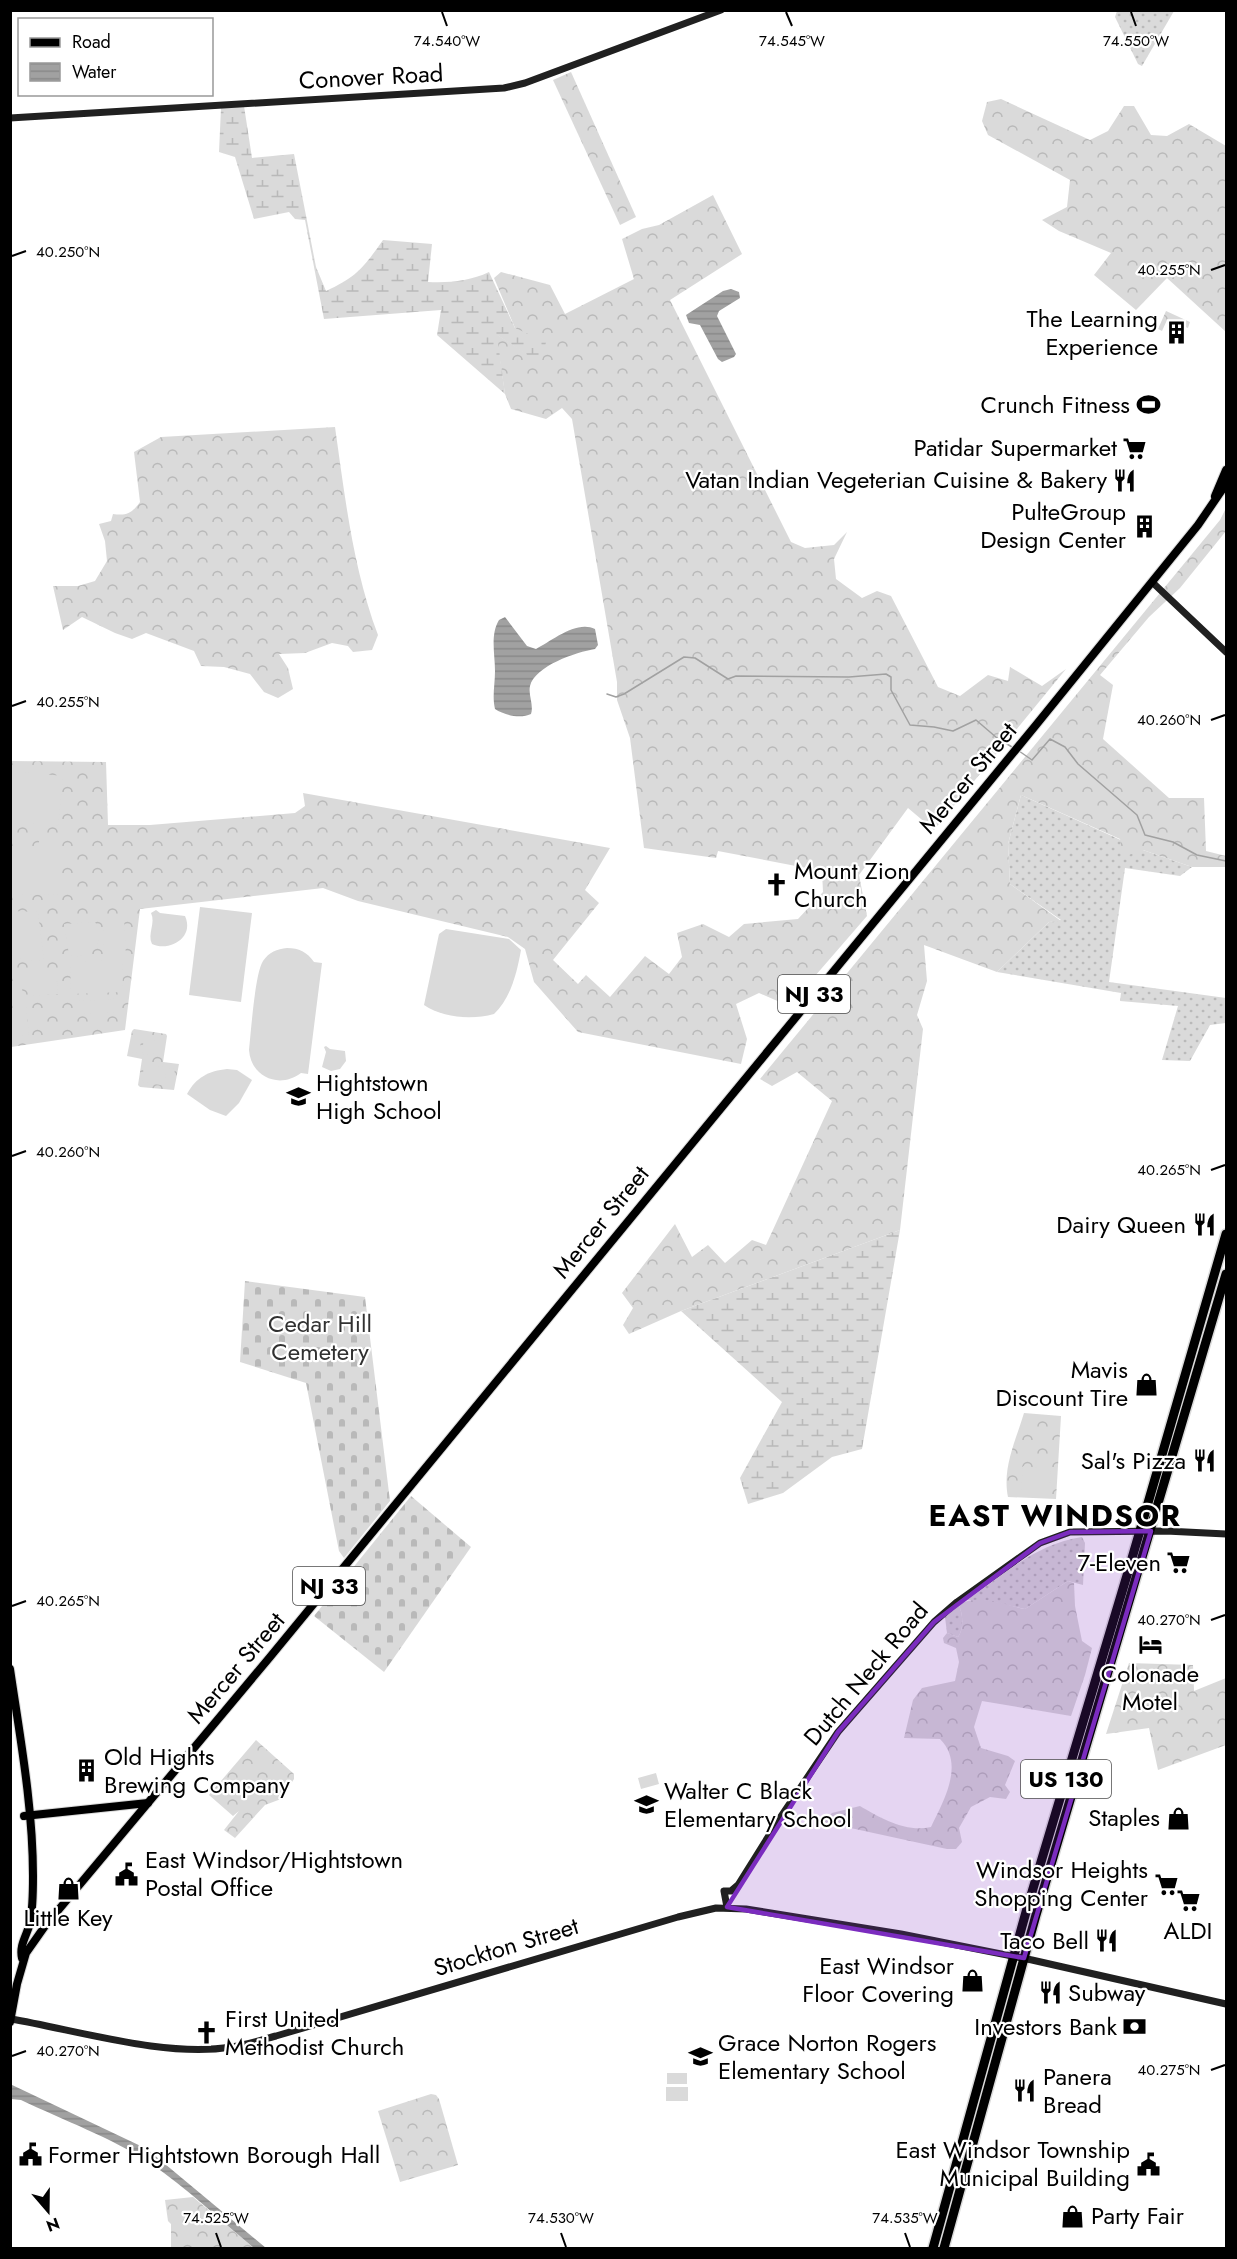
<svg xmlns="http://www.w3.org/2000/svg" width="1237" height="2259" viewBox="0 0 1237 2259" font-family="Jost,sans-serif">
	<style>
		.grass { fill: url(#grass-dots) }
		.forest { fill: url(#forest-crowns) }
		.wetland { fill: url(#wetland-marsh) }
		.cemetery { fill: url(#cemetery-stones) }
		.pitch { fill: #dadada }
		.water { fill: url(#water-rules) }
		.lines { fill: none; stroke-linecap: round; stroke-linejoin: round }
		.stream { stroke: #a1a1a1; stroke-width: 1.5 }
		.primary-casing { stroke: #dbdbdb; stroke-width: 10 }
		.highway-casing { stroke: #dbdbdb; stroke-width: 12 }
		.secondary { stroke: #202020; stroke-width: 7 }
		.primary { stroke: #000; stroke-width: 8 }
		.highway { stroke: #000; stroke-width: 9 }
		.marked { fill: #7b2cbf; fill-opacity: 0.2; stroke: #7b2cbf; stroke-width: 4.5; stroke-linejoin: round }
		.ticks { fill: none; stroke: #000; stroke-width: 2 }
		.labels { text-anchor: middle; stroke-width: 4.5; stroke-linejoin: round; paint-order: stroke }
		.shield { fill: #fff; stroke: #4c4c4c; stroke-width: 1.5 }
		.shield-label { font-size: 22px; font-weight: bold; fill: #000 }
		.street-label { font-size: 24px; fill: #000; stroke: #fff }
		.poi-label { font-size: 24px; fill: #000; stroke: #fff; text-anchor: end }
		.park-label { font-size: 24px; fill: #313131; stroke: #fff }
		.district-label { font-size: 30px; font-weight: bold; letter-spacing: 1.5px; fill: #000; stroke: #fff }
		.ticks-label { font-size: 15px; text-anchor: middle; fill: #000; stroke: #fff; stroke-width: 4.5; stroke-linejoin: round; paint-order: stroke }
	</style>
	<defs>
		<pattern id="grass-dots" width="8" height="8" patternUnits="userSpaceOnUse" patternTransform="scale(1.5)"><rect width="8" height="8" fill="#dadada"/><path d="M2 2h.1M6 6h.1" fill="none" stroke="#b9b9b9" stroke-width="1.8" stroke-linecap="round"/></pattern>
		<pattern id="forest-crowns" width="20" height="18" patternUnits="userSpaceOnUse" patternTransform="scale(1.5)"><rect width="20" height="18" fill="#dadada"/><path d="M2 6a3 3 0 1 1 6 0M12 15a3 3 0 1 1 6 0" fill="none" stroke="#b9b9b9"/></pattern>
		<pattern id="wetland-marsh" width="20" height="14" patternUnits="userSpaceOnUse" patternTransform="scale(1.5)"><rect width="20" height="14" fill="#dadada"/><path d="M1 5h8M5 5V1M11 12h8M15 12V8" fill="none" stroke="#b9b9b9"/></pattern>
		<pattern id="cemetery-stones" width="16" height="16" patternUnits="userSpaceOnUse" patternTransform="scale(1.5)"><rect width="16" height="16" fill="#dadada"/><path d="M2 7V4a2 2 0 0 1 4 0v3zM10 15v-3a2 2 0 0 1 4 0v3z" fill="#b9b9b9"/></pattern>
		<pattern id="water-rules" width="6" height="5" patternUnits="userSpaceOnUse" patternTransform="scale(1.5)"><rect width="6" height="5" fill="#a1a1a1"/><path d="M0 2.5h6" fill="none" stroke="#898989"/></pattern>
	</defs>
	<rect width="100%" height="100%" fill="#fff"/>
	<g class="grass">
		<path d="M1117,11H1174L1142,66L1138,64L1115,17Z"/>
		<path d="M1021,795L1143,850L1192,867L1180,876L1125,868L1109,982L1226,998V1023L1210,1025L1190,1061L1162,1060L1178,1006L1120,1001L1121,993L997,972L1049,922L1061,920L1010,884L1008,844Z"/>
		<path d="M1082,1537L1085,1543L1083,1585L1068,1581L1025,1609L989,1601L967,1600C1004,1574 1036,1544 1082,1537Z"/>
		<path d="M959,1605C963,1615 964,1629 958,1637L947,1633L945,1617Z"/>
	</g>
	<g class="forest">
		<path d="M571,72L636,217L620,225L553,80Z"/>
		<path d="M1001,99L1090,140L1108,131L1124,106H1134L1151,135L1167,136L1189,124L1226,146V230L1225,235L1226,236V332L1167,278L1136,310L1094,275L1111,253L1059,231L1042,220L1067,207L1070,180L988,135L982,121L987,102Z"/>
		<path d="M713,195L742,254L670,300L791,542L805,548L834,545L847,532L834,559L836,579L862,598L877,591L891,596L938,687L960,696L988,675L1008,681L1010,667L1042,686L1066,669L934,830L908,808L859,875L867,916L789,1006L759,993L736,1004L747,1039L741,1064L578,1032L534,982L525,949L508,937L358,901L323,888L140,909L125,1030L11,1047L10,761L106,762L108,825H150L295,813L305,806L303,793L610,848L585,890L599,903L553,960L578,984L586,975L610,997L645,956L669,974L682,957L677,933L703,924L729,937L744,924L798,919L823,892L822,871L718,851L716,858L644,848L630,738L617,700V682L572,419L562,408L546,419L511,409L505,394L496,334L541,363L515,328L494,278L501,272L550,285L565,314L634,279L622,239L642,229L659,225Z"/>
		<path d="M1166,311L1190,322L1188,328L1167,320L1162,331L1158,329Z"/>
		<path d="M335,427C345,497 353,569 378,635L372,650L353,652L348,646L332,643L305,653L279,654L288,668L293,689L278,698L264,692L250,674L224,667L201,666L194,651L146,633L132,639L115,633L82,617L63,630L53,586H78L95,581L107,561L105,541L99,524L111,521L113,514C127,516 132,513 140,502L134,452L161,437Z"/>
		<path d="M1226,508V531L1180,588L1149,617L1100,675L1113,685L1103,739L1169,798H1204L1206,851L1226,856V867H1192L1143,850L1123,857L1120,839L1021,795L1008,844L1010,884L1061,921L1049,922L997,972L924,945L927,981L917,1015L923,1029L900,1230L681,1311L629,1334L623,1325L633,1308L622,1293L675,1224L692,1257L708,1245L725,1263L752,1240L766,1245L832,1101L797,1072L772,1086L760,1079L1220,520Z"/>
		<path d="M134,1029L166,1034L167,1036L163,1062L179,1064L174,1090L140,1087L138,1085L142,1059L127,1056L132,1031Z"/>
		<path d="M1024,1413L1061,1416L1056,1499L1008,1497C1002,1468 1016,1440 1024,1413Z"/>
		<path d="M1068,1581L1074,1583L1075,1606L1082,1641L1092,1648L1085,1675L1071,1716L982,1701L974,1727L981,1748L1008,1756L1015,1761L1005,1785L1010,1792L1006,1799L990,1797L971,1807L959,1828L962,1842L956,1849H947L823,1822L832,1813L860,1806C880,1818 907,1833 931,1827C944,1800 965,1764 940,1739L904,1738L913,1700L922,1688L955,1681L959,1662L956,1648L944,1643L943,1638L947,1633L958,1637C964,1629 963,1615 959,1605C976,1593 1005,1605 1025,1609Z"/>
		<path d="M1129,1663L1193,1665L1194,1691L1226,1678V1745L1158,1770L1149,1728L1106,1734Z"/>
		<path d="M256,1740L294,1774V1779L281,1799L265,1805L235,1838L224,1830L239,1811L233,1816L209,1795Z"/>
		<path d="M431,2094L436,2095L439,2099L458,2165L400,2182L378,2111Z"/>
		<path d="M193,2197L254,2248H171V2224L168,2221L165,2200Z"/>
	</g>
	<g class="wetland">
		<path d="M244,106L252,158L294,154L316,267L326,291C358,276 363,268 383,240L432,244L428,282C450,283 470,281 489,272L515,328L546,342L541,364L497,335L505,394L437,335L441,310L324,319L305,220L295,219L289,212L254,219L235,157L219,152L221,108Z"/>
		<path d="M900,1230L862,1449L832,1457L783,1493L748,1504L740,1478L782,1402L681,1311Z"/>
	</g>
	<g class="cemetery">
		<path d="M245,1281L365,1297L390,1501L344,1558L339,1551L306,1383L240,1362Z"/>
		<path d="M411,1496L471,1547L384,1672L314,1616Z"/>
	</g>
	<g class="pitch">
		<path d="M11,771L63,776L58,826L11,821Z"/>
		<path d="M54,832L59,835V838H57L55,848L49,852H60V895L11,894V852H44L38,847L40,836L53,835Z"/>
		<path d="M200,907L252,913L241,1002L189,995Z"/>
		<path d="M156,910L160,913L185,916C195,938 169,952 152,944C147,934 156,923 151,913Z"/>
		<path d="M10,911L38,912L44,960L27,961L11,955Z"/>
		<path d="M103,917H124L126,957H104Z"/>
		<path d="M95,922L100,930C101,949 87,960 69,955L64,924Z"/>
		<path d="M446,929L509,939L521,950C517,972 511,998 494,1014C472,1020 443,1018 424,1005L439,934Z"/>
		<path d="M287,948C299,948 307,952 314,962L322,963L308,1074L301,1073C280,1089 251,1078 249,1050C251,1032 255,973 263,961C269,952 277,949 287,948Z"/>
		<path d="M122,959L123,992L71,994L70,962Z"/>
		<path d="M56,969L58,994L31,996L29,972Z"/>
		<path d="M20,981L25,1001L11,1005V983Z"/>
		<path d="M121,998L122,1012L76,1014V1000L98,1001Z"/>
		<path d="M26,1006L29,1034L11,1037V1008Z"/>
		<path d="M134,1034L142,1036L139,1053L131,1052Z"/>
		<path d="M144,1036L153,1037L150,1055L142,1054Z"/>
		<path d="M155,1038L164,1039L161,1057L153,1055Z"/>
		<path d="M326,1046L330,1049L345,1051L346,1061L340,1069L331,1071L322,1067L326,1052L324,1047Z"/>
		<path d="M144,1064L153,1065L150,1083L142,1082Z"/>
		<path d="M156,1066L164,1067L161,1085L153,1084Z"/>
		<path d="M167,1068L175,1069L172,1087L164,1085Z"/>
		<path d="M227,1069L237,1070L252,1080L239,1103L226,1116L210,1110L187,1094C196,1077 209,1071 227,1069Z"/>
		<path d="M1023,1466L1051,1469L1049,1496L1021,1494Z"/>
		<path d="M656,1773L659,1784L641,1789L638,1778Z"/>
		<rect x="667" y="2073" width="20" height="11"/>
		<rect x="666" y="2087" width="22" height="14"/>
	</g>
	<g class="water">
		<path d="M731,289L739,292L740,298L719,311L717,316L736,354L734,357L722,362L718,359L700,325L689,323L686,315L723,291Z"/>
		<path d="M505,617L527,646L536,649C552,641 576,620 595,629L598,645L595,649C576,652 535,666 530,686C528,695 534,705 531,714C520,719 504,715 495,709C492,696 495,685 495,671C495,654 490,635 499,620Z"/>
		<path d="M10,2084L147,2149L266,2248H254C220,2220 187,2188 150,2163C112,2138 63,2120 21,2100L11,2099Z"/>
	</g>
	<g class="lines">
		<g class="stream">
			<path d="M607,694L616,697L624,694L684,657L695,658L728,679L736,676L849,677L886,674L891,677V690L910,725L934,727L953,731L976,720L997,738L1012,747"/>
			<path d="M1019,751L1032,760L1050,739L1065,747L1078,764L1137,815L1145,835L1173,842L1197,855L1226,861"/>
		</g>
		<defs>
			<g id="primary">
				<path d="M1215,496L1226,470"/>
				<path d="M10,1669C20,1737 33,1807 33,1876C33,1892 33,1908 30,1923C27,1935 19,1945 22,1958"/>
				<path d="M24,1816L148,1803"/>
				<path d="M10,2022L17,1984L26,1953L45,1926L270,1657L1036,725L1198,525L1226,484"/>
			</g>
			<g id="highway">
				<path d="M933,2248L1026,1912L1128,1572L1226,1234"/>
				<path d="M944,2248L1036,1915L1226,1274"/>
			</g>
		</defs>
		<use href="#primary" class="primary-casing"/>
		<use href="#highway" class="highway-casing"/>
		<g class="secondary">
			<path d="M10,118L504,88L525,83L721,10"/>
			<path d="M1152,582L1226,652"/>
			<path d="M727,1907L724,1891H731L738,1885L780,1818L838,1732L934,1622L957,1602L1040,1543L1070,1532L1166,1531L1226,1534"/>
			<path d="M11,2019C76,2030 166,2058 231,2047C246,2045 261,2040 276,2036L678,1917L716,1908L746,1909L901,1934L1032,1960L1226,2004"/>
		</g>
		<use href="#primary" class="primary"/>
		<use href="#highway" class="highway"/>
	</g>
	<path class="marked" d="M1151,1531L1024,1958L727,1907L838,1732L934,1622L1040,1543L1070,1532Z"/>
	<path class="ticks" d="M442,12L447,26M786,12L792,26M1131,12L1136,26M12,256L26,251M1211,270L1225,265M12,706L26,701M1211,720L1225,715M12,1156L26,1151M1211,1170L1225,1165M12,1606L26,1601M1211,1620L1225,1615M12,2056L26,2051M1211,2070L1225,2065M216,2233L221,2247M561,2233L566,2247M905,2233L910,2247"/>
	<defs>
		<symbol id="building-bare" viewBox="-9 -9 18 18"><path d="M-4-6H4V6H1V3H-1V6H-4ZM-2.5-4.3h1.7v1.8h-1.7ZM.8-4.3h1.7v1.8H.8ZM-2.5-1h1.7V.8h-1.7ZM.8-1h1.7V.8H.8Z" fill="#000" stroke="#fff" stroke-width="2.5" paint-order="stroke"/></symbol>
		<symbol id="stadium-bare" viewBox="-9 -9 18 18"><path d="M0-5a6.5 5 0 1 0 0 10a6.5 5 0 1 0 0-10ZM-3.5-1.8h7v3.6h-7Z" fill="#000" stroke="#fff" stroke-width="2.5" paint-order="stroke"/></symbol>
		<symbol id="supermarket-bare" viewBox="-9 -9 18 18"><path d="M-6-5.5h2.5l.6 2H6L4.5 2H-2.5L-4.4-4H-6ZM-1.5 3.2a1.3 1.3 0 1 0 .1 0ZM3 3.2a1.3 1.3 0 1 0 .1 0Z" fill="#000" stroke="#fff" stroke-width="2.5" paint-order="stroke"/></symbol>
		<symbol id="restaurant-bare" viewBox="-9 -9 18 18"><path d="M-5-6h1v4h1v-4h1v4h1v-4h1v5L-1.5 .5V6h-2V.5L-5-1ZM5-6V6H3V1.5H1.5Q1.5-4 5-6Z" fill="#000" stroke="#fff" stroke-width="2.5" paint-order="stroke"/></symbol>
		<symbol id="church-bare" viewBox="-9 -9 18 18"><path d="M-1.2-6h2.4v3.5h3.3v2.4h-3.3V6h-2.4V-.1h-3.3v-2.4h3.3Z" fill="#000" stroke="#fff" stroke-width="2.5" paint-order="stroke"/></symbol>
		<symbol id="school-bare" viewBox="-9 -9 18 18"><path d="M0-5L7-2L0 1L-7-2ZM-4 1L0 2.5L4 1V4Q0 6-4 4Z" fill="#000" stroke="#fff" stroke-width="2.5" paint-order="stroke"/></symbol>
		<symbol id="shop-bare" viewBox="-9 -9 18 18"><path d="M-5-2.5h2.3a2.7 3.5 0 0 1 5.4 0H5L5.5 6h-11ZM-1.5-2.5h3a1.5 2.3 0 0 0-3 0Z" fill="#000" stroke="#fff" stroke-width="2.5" paint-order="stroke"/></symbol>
		<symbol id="hotel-bare" viewBox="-9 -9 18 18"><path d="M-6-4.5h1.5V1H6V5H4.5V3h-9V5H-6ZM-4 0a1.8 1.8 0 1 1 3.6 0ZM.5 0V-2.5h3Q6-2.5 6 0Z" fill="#000" stroke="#fff" stroke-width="2.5" paint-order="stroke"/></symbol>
		<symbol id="civic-bare" viewBox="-9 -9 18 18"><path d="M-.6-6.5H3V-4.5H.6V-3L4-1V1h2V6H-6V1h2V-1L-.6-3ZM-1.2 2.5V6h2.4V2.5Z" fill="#000" stroke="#fff" stroke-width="2.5" paint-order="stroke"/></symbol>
		<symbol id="bank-bare" viewBox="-9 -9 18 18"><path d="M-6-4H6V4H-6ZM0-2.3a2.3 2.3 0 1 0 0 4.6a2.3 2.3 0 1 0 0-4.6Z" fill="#000" stroke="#fff" stroke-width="2.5" paint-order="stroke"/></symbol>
	</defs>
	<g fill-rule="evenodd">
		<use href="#building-bare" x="1160" y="316" width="33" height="33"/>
		<use href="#stadium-bare" x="1132" y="388" width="33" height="33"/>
		<use href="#supermarket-bare" x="1118" y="432" width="33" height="33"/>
		<use href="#restaurant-bare" x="1108" y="464" width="33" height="33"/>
		<use href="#building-bare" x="1128" y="510" width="33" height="33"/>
		<use href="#church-bare" x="760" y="868" width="33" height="33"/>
		<use href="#school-bare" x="282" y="1080" width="33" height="33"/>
		<use href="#restaurant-bare" x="1188" y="1208" width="33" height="33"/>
		<use href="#shop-bare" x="1130" y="1368" width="33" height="33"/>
		<use href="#restaurant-bare" x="1188" y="1444" width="33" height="33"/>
		<use href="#supermarket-bare" x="1162" y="1546" width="33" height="33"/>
		<use href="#hotel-bare" x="1134" y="1628" width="33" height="33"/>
		<use href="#building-bare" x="70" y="1754" width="33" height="33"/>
		<use href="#school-bare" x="630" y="1788" width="33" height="33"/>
		<use href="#shop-bare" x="1162" y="1802" width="33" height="33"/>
		<use href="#civic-bare" x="110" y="1858" width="33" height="33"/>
		<use href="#supermarket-bare" x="1150" y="1868" width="33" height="33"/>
		<use href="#shop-bare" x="52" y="1872" width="33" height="33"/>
		<use href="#supermarket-bare" x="1172" y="1884" width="33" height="33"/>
		<use href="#restaurant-bare" x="1090" y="1924" width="33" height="33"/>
		<use href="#shop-bare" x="956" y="1964" width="33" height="33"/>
		<use href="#restaurant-bare" x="1034" y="1976" width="33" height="33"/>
		<use href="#bank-bare" x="1118" y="2010" width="33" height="33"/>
		<use href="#church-bare" x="190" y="2016" width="33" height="33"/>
		<use href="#school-bare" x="684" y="2040" width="33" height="33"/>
		<use href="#restaurant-bare" x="1008" y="2074" width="33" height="33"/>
		<use href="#civic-bare" x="14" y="2138" width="33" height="33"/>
		<use href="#civic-bare" x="1132" y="2148" width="33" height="33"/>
		<use href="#shop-bare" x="1056" y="2200" width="33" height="33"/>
	</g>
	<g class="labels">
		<g class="shield">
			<rect x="778" y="975" width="72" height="38" rx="4.5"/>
			<rect x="293" y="1567" width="72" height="38" rx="4.5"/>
			<rect x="1021" y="1760" width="90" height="38" rx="4.5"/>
		</g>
		<g class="shield-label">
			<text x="814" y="1002">NJ 33</text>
			<text x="329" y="1594">NJ 33</text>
			<text x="1066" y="1787">US 130</text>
		</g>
		<g class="street-label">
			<text transform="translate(371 77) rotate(-3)" y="8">Conover Road</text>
			<text transform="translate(968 778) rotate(-50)" y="8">Mercer Street</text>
			<text transform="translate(601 1222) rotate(-51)" y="8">Mercer Street</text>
			<text transform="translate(236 1668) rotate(-50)" y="8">Mercer Street</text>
			<text transform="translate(866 1674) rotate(-50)" y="8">Dutch Neck Road</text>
			<text transform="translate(506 1947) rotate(-17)" y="8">Stockton Street</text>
		</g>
		<g class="poi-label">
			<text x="1158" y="327">The Learning<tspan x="1158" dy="28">Experience</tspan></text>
			<text x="1130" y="413">Crunch Fitness</text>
			<text x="1117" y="456">Patidar Supermarket</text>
			<text x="1107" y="488">Vatan Indian Vegeterian Cuisine &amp; Bakery</text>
			<text x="1126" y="520">PulteGroup<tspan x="1126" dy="28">Design Center</tspan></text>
			<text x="794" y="879" text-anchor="start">Mount Zion<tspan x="794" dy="28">Church</tspan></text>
			<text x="316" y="1091" text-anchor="start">Hightstown<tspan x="316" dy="28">High School</tspan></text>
			<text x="1186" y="1233">Dairy Queen</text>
			<text x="1128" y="1378">Mavis<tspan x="1128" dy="28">Discount Tire</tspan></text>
			<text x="1186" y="1469">Sal's Pizza</text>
			<text x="1161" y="1571">7-Eleven</text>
			<text x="1150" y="1682" text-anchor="middle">Colonade<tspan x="1150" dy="28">Motel</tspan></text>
			<text x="104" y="1765" text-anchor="start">Old Hights<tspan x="104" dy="28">Brewing Company</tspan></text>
			<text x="664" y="1799" text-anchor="start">Walter C Black<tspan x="664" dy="28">Elementary School</tspan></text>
			<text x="1160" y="1826">Staples</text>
			<text x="145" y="1868" text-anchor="start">East Windsor/Hightstown<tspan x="145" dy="28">Postal Office</tspan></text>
			<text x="1148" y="1878">Windsor Heights<tspan x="1148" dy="28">Shopping Center</tspan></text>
			<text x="68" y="1926" text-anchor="middle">Little Key</text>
			<text x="1188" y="1939" text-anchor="middle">ALDI</text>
			<text x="1089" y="1949">Taco Bell</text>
			<text x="954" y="1974">East Windsor<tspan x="954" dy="28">Floor Covering</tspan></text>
			<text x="1068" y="2001" text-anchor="start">Subway</text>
			<text x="225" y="2027" text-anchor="start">First United<tspan x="225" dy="28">Methodist Church</tspan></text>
			<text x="1117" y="2035">Investors Bank</text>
			<text x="718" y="2051" text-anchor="start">Grace Norton Rogers<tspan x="718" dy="28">Elementary School</tspan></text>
			<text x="1043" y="2085" text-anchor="start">Panera<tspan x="1043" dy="28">Bread</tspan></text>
			<text x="1130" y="2158">East Windsor Township<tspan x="1130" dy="28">Municipal Building</tspan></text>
			<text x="48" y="2163" text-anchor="start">Former Hightstown Borough Hall</text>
			<text x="1091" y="2224" text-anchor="start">Party Fair</text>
		</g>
		<g class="park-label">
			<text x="320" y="1332">Cedar Hill<tspan x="320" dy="28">Cemetery</tspan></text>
		</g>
		<g class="district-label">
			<text x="1055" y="1526">EAST WINDSOR</text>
		</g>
	</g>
	<g class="ticks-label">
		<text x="792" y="46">74.545°W</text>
		<text x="1136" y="46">74.550°W</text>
		<text x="447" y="46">74.540°W</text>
		<text x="68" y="257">40.250°N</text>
		<text x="1169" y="275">40.255°N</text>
		<text x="68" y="707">40.255°N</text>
		<text x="1169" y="725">40.260°N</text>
		<text x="68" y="1157">40.260°N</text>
		<text x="1169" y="1175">40.265°N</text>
		<text x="68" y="1606">40.265°N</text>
		<text x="1169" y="1625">40.270°N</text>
		<text x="68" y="2056">40.270°N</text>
		<text x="1169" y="2075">40.275°N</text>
		<text x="216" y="2223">74.525°W</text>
		<text x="561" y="2223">74.530°W</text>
		<text x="905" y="2223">74.535°W</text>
	</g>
	<rect width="1237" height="2259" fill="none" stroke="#000000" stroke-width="24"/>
	<rect x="18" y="18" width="195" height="78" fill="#ffffff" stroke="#999999" stroke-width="1.5"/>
	<rect x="30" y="38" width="30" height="9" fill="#000000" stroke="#999999" stroke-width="1.5"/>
	<text x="72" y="48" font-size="18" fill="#000000">Road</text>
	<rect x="30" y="63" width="30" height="18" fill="url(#water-rules)" stroke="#999999" stroke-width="1.5"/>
	<text x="72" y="78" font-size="18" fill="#000000">Water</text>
	<g transform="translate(48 2211) rotate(160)" stroke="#ffffff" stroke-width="4.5" paint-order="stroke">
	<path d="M0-4.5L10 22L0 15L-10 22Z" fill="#000000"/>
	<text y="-9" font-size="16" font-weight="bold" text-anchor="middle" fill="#000000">N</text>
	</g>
</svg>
